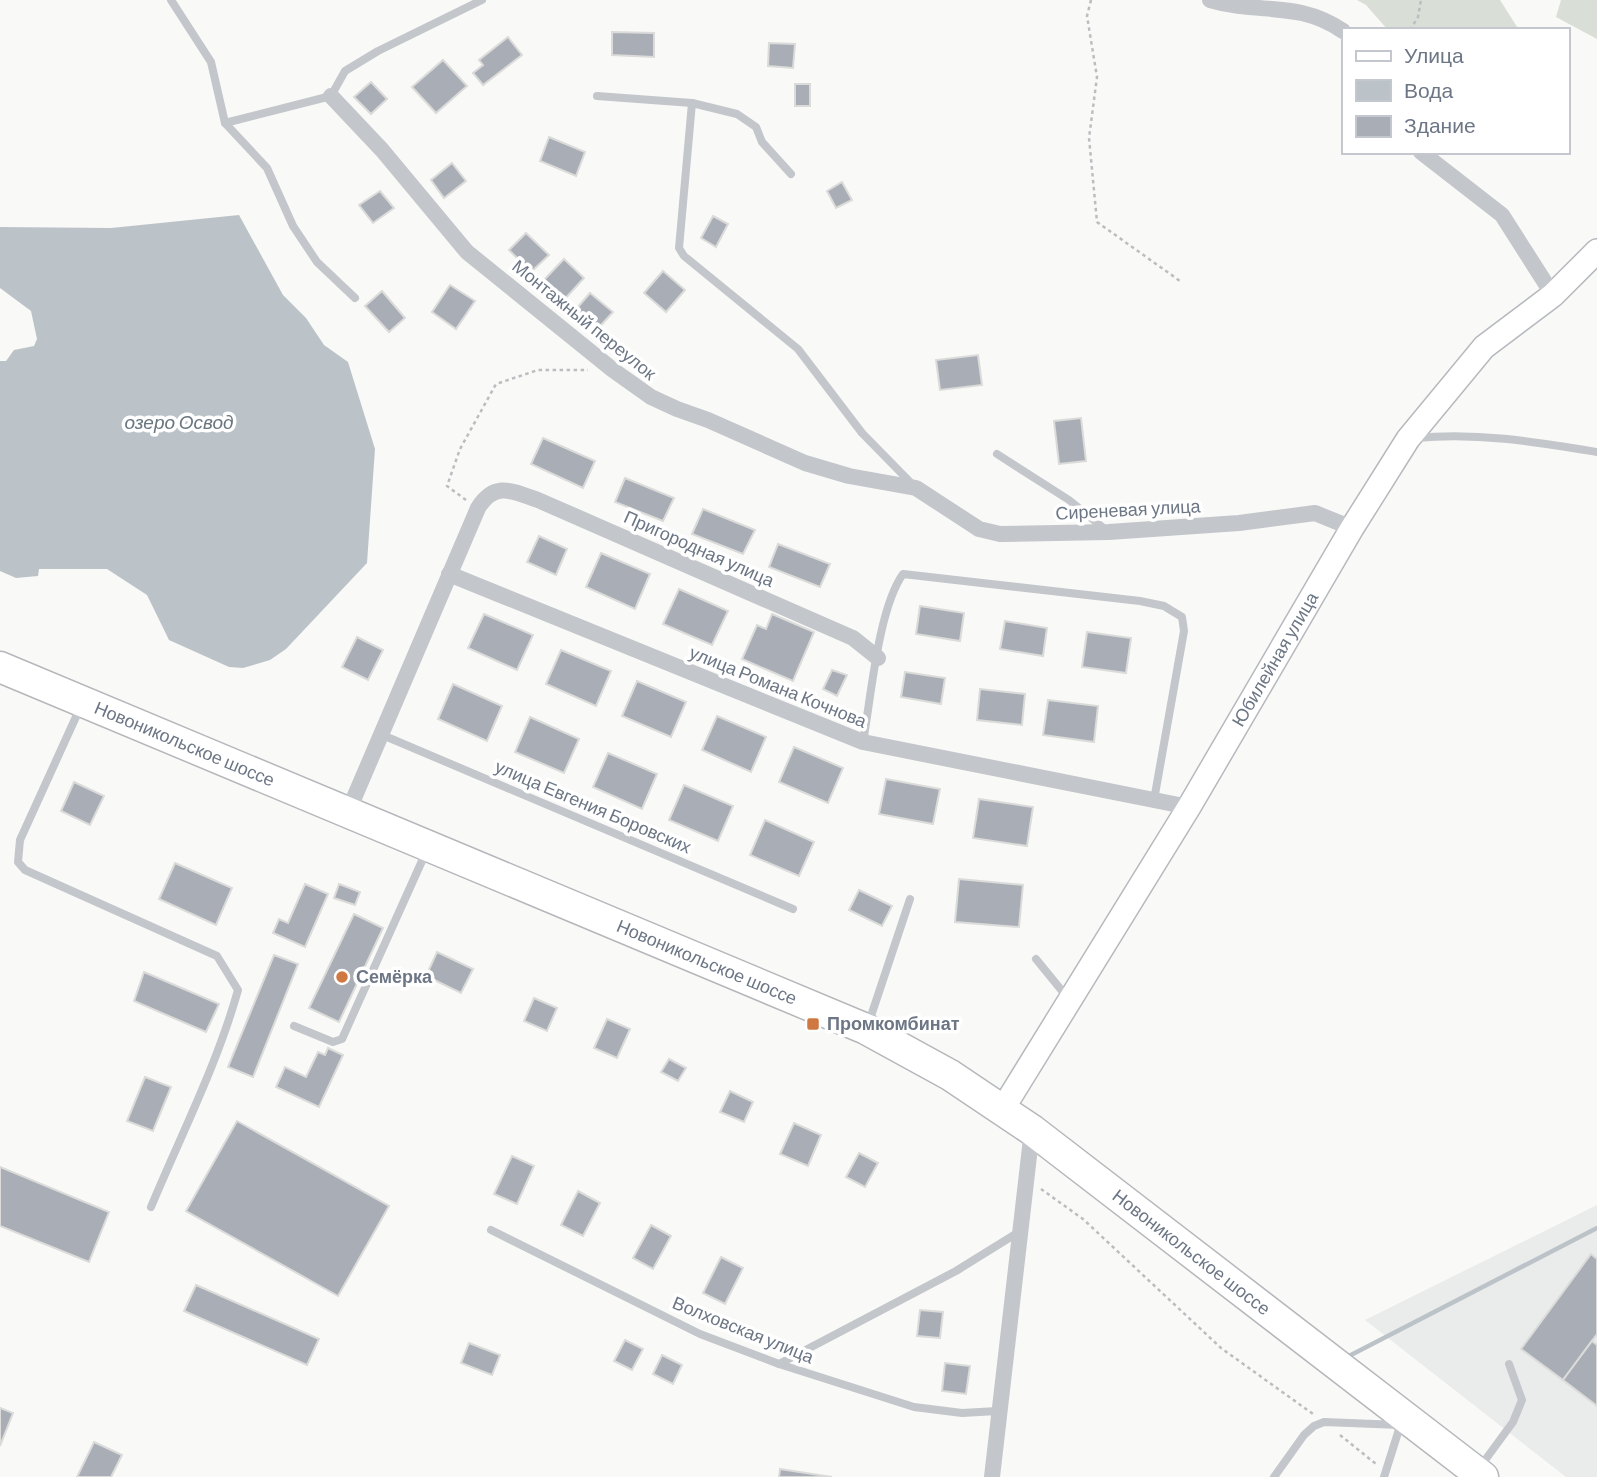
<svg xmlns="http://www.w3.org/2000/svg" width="1597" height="1477" viewBox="0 0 1597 1477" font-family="Barlow,sans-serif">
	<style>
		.built { fill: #eaebeb }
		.green { fill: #d9ded7 }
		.water { fill: #bcc3c8 }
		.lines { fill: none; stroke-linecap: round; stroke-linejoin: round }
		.stream { stroke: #bcc3c8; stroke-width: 4.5 }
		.building { fill: #a9aeb6; stroke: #dbdbda; stroke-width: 2 }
		.secondary-casing { stroke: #b6b9be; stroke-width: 26 }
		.highway-casing { stroke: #b5b7bb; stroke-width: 33 }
		.path { stroke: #bbbdc0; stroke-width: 2.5; stroke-dasharray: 3.5 3.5; stroke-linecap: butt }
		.lane { stroke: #c3c6ca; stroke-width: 8 }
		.street { stroke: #c3c6ca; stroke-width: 16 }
		.secondary { stroke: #fff; stroke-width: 23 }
		.highway { stroke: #fff; stroke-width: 30 }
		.poi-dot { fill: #cf7842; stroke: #fff; stroke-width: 2.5 }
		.labels { text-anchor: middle; stroke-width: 7; stroke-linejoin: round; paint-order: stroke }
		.street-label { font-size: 18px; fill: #6c7685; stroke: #fff }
		.poi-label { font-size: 18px; font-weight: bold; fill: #6c7685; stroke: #fff; text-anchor: start }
		.water-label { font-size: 19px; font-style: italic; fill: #68767f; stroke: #fff }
	</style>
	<rect width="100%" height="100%" fill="#f9f9f7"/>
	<path class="built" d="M1597,1205V1477H1566L1365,1320Z"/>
	<g class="green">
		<path d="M1357,0H1500L1519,30H1388L1366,5Z"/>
		<path d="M1561,0H1597V39L1556,17Z"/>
	</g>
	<path class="water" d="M239,215L283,295L306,318L324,345L348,362L375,449L367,563L286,649L270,660L243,668L229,667L169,640L147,595L107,569H39L38,576L16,578L0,571V361H6L14,350L34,346L37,339L31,311L0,288V227L111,228Z"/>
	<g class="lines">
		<path class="stream" d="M1349,1356L1597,1228"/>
	</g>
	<g class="building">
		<path d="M612,32L654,33V57L612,55Z"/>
		<path d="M508,37L522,55L483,85L473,73L483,65L479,60Z"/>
		<path d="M769,43L795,44L793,68L768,66Z"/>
		<path d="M443,60L467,86L436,113L412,87Z"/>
		<path d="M371,82L387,99L371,114L354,97Z"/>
		<rect x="795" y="84" width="15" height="22"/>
		<path d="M549,137L585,152L576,176L540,161Z"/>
		<path d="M452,163L466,181L444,198L431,180Z"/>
		<path d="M842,182L852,200L836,208L827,191Z"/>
		<path d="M380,191L394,208L373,223L359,205Z"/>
		<path d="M713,216L728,224L716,247L701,238Z"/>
		<path d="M526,233L549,255L531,272L509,250Z"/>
		<path d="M564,259L584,278L563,301L542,282Z"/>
		<path d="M663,271L685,290L666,312L644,293Z"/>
		<path d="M450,285L475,301L456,329L432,312Z"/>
		<path d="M382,291L405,318L389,332L365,306Z"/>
		<path d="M590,293L613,312L593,334L571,315Z"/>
		<path d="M978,355L982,385L940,390L936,360Z"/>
		<path d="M1081,418L1086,461L1059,464L1054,421Z"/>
		<path d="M543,438L595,461L583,488L531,464Z"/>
		<path d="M625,478L674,498L663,521L615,502Z"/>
		<path d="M703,509L755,530L743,554L692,534Z"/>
		<path d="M539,536L567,549L556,575L527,562Z"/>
		<path d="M778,544L830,564L820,587L769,567Z"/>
		<path d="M601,553L650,574L635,609L586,587Z"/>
		<path d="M679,589L728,611L712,645L663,624Z"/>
		<path d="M920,606L964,613L960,641L916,634Z"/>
		<path d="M484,614L533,635L517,670L468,648Z"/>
		<path d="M772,614L814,632L793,681L742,659L757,625L766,629Z"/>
		<path d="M1005,621L1047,628L1043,656L1000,649Z"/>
		<path d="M1087,632L1131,638L1126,673L1082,667Z"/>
		<path d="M357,637L383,650L368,680L342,667Z"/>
		<path d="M561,650L611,671L596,706L546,684Z"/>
		<path d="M832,670L847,675L837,696L823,689Z"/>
		<path d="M905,672L945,678L941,704L901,697Z"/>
		<path d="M637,681L686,702L671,737L622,716Z"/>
		<path d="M453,684L502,706L487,741L438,719Z"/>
		<path d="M980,689L1025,694L1022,725L977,720Z"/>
		<path d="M1048,700L1098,706L1094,742L1043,735Z"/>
		<path d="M717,716L766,737L751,772L702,750Z"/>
		<path d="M530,717L579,739L564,773L515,752Z"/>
		<path d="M794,747L843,768L828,803L779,782Z"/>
		<path d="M608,753L657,774L642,809L593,787Z"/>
		<path d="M886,779L940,789L933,824L879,814Z"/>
		<path d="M74,782L104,796L90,825L61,811Z"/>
		<path d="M684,785L733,806L718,841L669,820Z"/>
		<path d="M979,799L1033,807L1027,846L973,838Z"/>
		<path d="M765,820L814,842L799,876L750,855Z"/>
		<path d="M175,863L232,888L216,925L159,899Z"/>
		<path d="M959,879L1023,885L1019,927L955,922Z"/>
		<path d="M305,884L328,894L305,947L273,933L279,919L288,923Z"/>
		<path d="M339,884L360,892L355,905L334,898Z"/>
		<path d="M859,890L892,906L882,926L849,910Z"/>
		<path d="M354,914L383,928L339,1022L309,1008Z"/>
		<path d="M437,952L473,969L461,993L426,976Z"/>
		<path d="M274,955L298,964L253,1077L228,1067Z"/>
		<path d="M144,972L219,1004L206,1032L134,1001Z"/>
		<path d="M534,998L557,1008L547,1031L524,1021Z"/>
		<path d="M607,1019L630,1029L617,1058L594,1048Z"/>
		<path d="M328,1048L343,1055L319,1107L276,1087L285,1067L306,1077L318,1052L325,1055Z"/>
		<path d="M669,1059L686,1068L678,1081L661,1072Z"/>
		<path d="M145,1077L171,1087L153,1131L127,1121Z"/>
		<path d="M730,1091L753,1102L744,1122L720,1112Z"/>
		<path d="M237,1121L389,1206L338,1296L186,1211Z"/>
		<path d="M794,1123L821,1135L808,1166L780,1154Z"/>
		<path d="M859,1153L878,1163L865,1187L846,1177Z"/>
		<path d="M512,1156L534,1166L517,1204L494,1194Z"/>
		<path d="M0,1167L109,1212L89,1262L0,1226Z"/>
		<path d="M578,1191L600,1203L583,1236L561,1225Z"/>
		<path d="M651,1225L671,1236L653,1269L633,1258Z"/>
		<path d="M1591,1254L1597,1259V1334L1563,1380L1521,1349Z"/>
		<path d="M721,1257L743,1268L725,1304L703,1293Z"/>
		<path d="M196,1285L319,1339L307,1365L184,1311Z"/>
		<path d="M920,1310L943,1312L940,1338L917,1336Z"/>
		<path d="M625,1340L643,1349L632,1370L614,1361Z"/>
		<path d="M1592,1341L1597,1345V1406L1563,1380Z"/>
		<path d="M469,1343L500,1355L492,1375L461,1363Z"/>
		<path d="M662,1355L682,1365L673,1384L653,1374Z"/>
		<path d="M945,1363L970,1366L966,1394L942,1391Z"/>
		<path d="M0,1408L13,1413L0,1446Z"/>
		<path d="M94,1442L122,1455L111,1477H77Z"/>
		<path d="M780,1469L832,1477H779Z"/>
	</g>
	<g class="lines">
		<defs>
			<g id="secondary">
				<path id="s1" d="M1002,1110L1189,807L1352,528L1408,439L1484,347L1553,295L1597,251"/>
			</g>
			<g id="highway">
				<path id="s2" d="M0,667L866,1029L950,1075L1032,1130L1483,1477"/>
			</g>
		</defs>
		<use href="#secondary" class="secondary-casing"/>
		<use href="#highway" class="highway-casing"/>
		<g class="path">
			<path d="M1091,0L1087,16L1097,77L1089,138L1097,222L1180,281"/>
			<path d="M1410,30L1418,17L1421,0"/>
			<path d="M466,500L447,486L460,449L496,384L538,370H588"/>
			<path d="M1041,1189L1083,1219L1221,1348L1313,1414"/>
			<path d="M1340,1435L1376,1464"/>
		</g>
		<g class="lane">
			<path d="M171,0L211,62L225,123L267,168L293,226L317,262L355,298"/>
			<path d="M597,96L692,103L737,114L756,127L762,142L791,174"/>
			<path d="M692,103L679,248L684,256L798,349L862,433L914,486"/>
			<path d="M225,123L331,96L345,71L378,51L482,0"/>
			<path d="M1416,438C1478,432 1536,442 1597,452"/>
			<path d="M997,454L1069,500L1106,530"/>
			<path d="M80,708L20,840L18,862L25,870L217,956L238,990C217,1065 181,1135 151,1207"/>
			<path d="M380,734L793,909"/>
			<path d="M863,742C871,698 878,609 903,574L1140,601L1164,606L1182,617L1184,631L1154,800"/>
			<path d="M1036,959L1067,997"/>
			<path d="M868,1025L910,899"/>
			<path d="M294,1026L333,1042L342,1039L426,852"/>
			<path d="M491,1230L700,1334L779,1364L914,1407L962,1413L997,1411"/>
			<path d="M779,1364L956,1271L1019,1232"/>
			<path d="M1480,1467L1513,1422L1522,1400L1509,1364"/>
			<path d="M1274,1477L1304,1435L1314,1426L1324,1422L1400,1425"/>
			<path d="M1384,1477L1401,1423"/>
		</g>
		<g class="street">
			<path d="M1210,0C1260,15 1297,0 1343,31"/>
			<path d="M331,96L382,150L467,252L613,370L651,397L677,409L708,420L805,463L849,476L916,488L979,529L1000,534L1109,532L1239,523L1315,513L1352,528"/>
			<path d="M1421,152L1502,215L1553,295"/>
			<path d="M449,574L863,742L1189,807"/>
			<path d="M348,812L478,508C495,481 512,491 538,500L853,638L878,658"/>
			<path d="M992,1477L1032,1130"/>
		</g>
		<use href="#secondary" class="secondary"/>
		<use href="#highway" class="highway"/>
	</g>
	<g class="poi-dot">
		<circle cx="342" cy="977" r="7"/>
		<rect x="806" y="1017" width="14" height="14" rx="3.5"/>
	</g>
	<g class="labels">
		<g class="street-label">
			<text transform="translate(584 320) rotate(39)" y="6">Монтажный переулок</text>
			<text transform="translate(1128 510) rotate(-3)" y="6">Сиреневая улица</text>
			<text transform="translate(699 549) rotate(24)" y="6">Пригородная улица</text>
			<text dy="6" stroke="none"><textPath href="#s1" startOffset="527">Юбилейная улица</textPath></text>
			<text transform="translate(778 687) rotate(22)" y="6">улица Романа Кочнова</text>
			<text dy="6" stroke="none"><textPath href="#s2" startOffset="200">Новоникольское шоссе</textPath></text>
			<text transform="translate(593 807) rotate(23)" y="6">улица Евгения Боровских</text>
			<text dy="6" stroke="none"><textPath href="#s2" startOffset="766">Новоникольское шоссе</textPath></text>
			<text dy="6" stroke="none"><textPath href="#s2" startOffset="1334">Новоникольское шоссе</textPath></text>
			<text transform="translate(743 1330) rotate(22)" y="6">Волховская улица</text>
		</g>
		<g class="poi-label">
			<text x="356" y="983">Семёрка</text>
			<text x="827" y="1030">Промкомбинат</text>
		</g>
		<g class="water-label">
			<text x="179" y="429">озеро Освод</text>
		</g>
	</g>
	<rect x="1342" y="28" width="228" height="126" fill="#ffffff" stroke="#c4c8ce" stroke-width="2"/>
	<rect x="1356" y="51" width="35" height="10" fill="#ffffff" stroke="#c4c8ce" stroke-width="2"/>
	<text x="1404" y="63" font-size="21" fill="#6c7685">Улица</text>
	<rect x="1356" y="80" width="35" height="21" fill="#bcc3c8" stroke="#c4c8ce" stroke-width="2"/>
	<text x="1404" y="98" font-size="21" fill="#6c7685">Вода</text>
	<rect x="1356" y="116" width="35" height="21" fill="#a9aeb6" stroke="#c4c8ce" stroke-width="2"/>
	<text x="1404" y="133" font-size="21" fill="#6c7685">Здание</text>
</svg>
